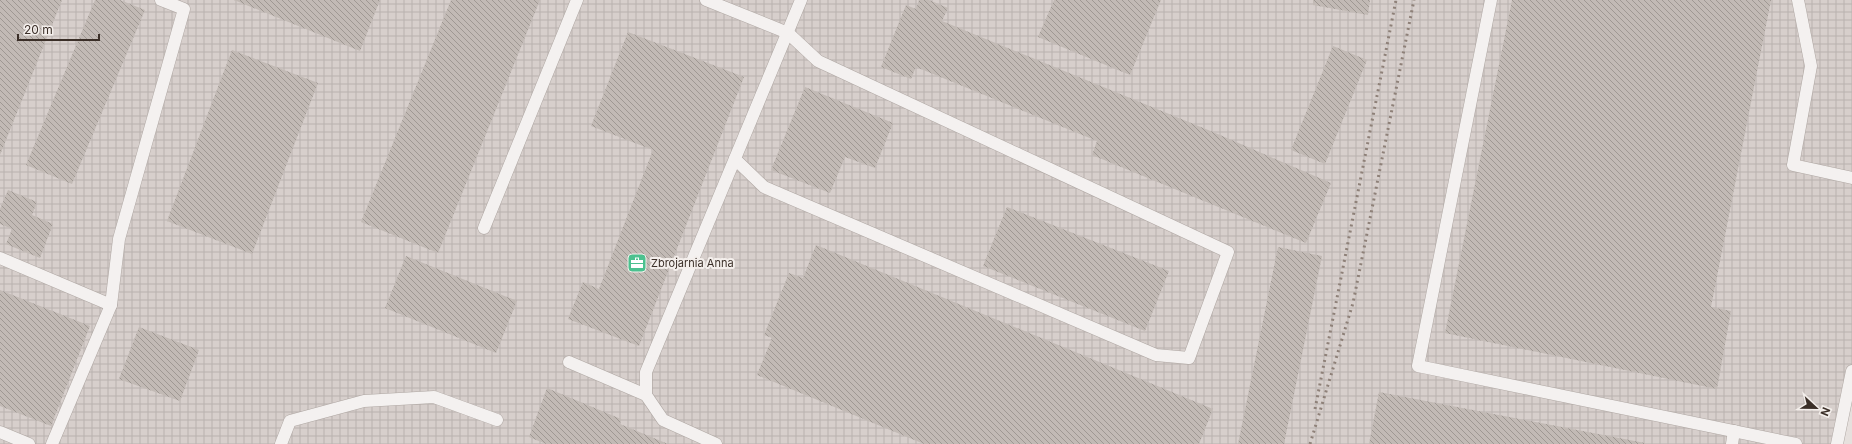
<svg xmlns="http://www.w3.org/2000/svg" width="1852" height="444" viewBox="0 0 1852 444" font-family="Inter,sans-serif">
	<style>
		.industrial { fill: url(#industrial-grid) }
		.building { fill: url(#building-back-hatch) }
		.lines { fill: none; stroke-linecap: round; stroke-linejoin: round }
		.lane-casing { stroke: #afa7a3; stroke-width: 13 }
		.lane { stroke: #f4f1f0; stroke-width: 12 }
		.rail { stroke: #8e8078; stroke-width: 3; stroke-dasharray: 2 4; stroke-linecap: butt }
		.labels { text-anchor: middle; stroke-width: 4; stroke-linejoin: round; paint-order: stroke }
		.poi-label { font-size: 11px; fill: #3b2f28; stroke: #f4efec; text-anchor: start }
	</style>
	<defs>
		<pattern id="industrial-grid" width="8" height="8" patternUnits="userSpaceOnUse"><rect width="8" height="8" fill="#d7cfcc"/><path d="M0 4h8M4 0v8" fill="none" stroke="#b9b2af"/></pattern>
		<pattern id="building-back-hatch" width="6" height="6" patternUnits="userSpaceOnUse"><rect width="6" height="6" fill="#c2bab5"/><path d="M-1 5l2 2M0 0l6 6M5-1l2 2" fill="none" stroke="#9f9893"/></pattern>
	</defs>
	<rect width="100%" height="100%" fill="#e6e0dd"/>
	<path class="industrial" d="M0,0H1852V395L1842,444H0Z"/>
	<g class="building">
		<path d="M0,0H62L0,155Z"/>
		<path d="M95,0H120L145,10L72,184L26,165Z"/>
		<path d="M234,0H380L360,51Z"/>
		<path d="M451,0H540L438,253L361,222Z"/>
		<path d="M919,0H929L948,8L942,21L1213,132L1331,183L1306,243L1092,155L1097,141L916,67L911,79L881,67L906,5L916,9Z"/>
		<path d="M1054,0H1161L1130,75L1038,37Z"/>
		<path d="M1313,0H1370L1368,15L1313,5Z"/>
		<path d="M1512,0H1771L1711,307L1731,311L1717,389L1445,333Z"/>
		<path d="M628,32L744,77L639,346L568,319L583,282L599,289L653,150L591,126Z"/>
		<path d="M1333,46L1367,60L1325,164L1291,150Z"/>
		<path d="M232,50L318,83L252,254L167,221Z"/>
		<path d="M805,87L893,123L875,168L845,157L830,193L771,170Z"/>
		<path d="M8,190L37,202L32,215L53,224L40,258L6,244L12,229L0,224V209Z"/>
		<path d="M1007,207L1169,271L1145,331L983,266Z"/>
		<path d="M816,245L1213,409L1199,444H924L757,375L772,338L764,335L789,273L803,278Z"/>
		<path d="M1278,247L1322,256L1284,444H1238Z"/>
		<path d="M406,256L517,301L496,353L385,308Z"/>
		<path d="M0,290L90,326L51,426L0,406Z"/>
		<path d="M139,327L199,350L180,401L119,379Z"/>
		<path d="M547,388L621,419L620,424L668,444H546L529,437Z"/>
		<path d="M1379,392L1645,443V444H1369Z"/>
	</g>
	<g class="lines">
		<defs>
			<g id="lane">
				<path d="M706,0L788,33L818,61L1228,252L1189,358L1156,355L764,187L735,159"/>
				<path d="M1491,0L1418,366L1796,444"/>
				<path d="M1798,0L1811,66L1793,165L1852,178"/>
				<path d="M484,228L577,0"/>
				<path d="M0,258L111,305"/>
				<path d="M569,362L646,395"/>
				<path d="M0,432L29,444"/>
				<path d="M52,444L111,305L119,239L184,9L161,0"/>
				<path d="M281,444L290,421L364,401L434,397L497,420"/>
				<path d="M716,444L663,420L646,395V372L801,0"/>
				<path d="M1732,444L1734,431"/>
				<path d="M1837,444L1852,371"/>
			</g>
		</defs>
		<use href="#lane" class="lane-casing"/>
		<use href="#lane" class="lane"/>
		<g class="rail">
			<path d="M1315,409L1396,0"/>
			<path d="M1310,444L1353,303L1414,0"/>
		</g>
	</g>
	<defs>
		<symbol id="office-square" viewBox="-11 -11 22 22"><rect x="-9" y="-9" width="18" height="18" rx="4" fill="#4cc18f" stroke="#f4efec"/><path d="M-6-3h4V-5.5h4V-3h4V5H-6ZM-1-4.5V-3h2v-1.5ZM-6 0V1H6V0Z" fill="#fff"/></symbol>
	</defs>
	<g fill-rule="evenodd">
		<use href="#office-square" x="626" y="252" width="22" height="22"/>
	</g>
	<g class="labels">
		<g class="poi-label">
			<text x="651" y="267">Zbrojarnia Anna</text>
		</g>
	</g>
	<g transform="translate(1816 408) rotate(112)" stroke="#f4efec" stroke-width="3" paint-order="stroke">
	<path d="M0-3L7 15L0 10L-7 15Z" fill="#3b2f28"/>
	<text y="-6" font-size="11" font-weight="bold" text-anchor="middle" fill="#3b2f28">N</text>
	</g>
	<path d="M18 34v6h81v-6" fill="none" stroke="#3b2f28" stroke-width="2"/>
	<text x="24" y="34" font-size="12" fill="#3b2f28" stroke="#f4efec" stroke-width="3" paint-order="stroke">20 m</text>
</svg>
